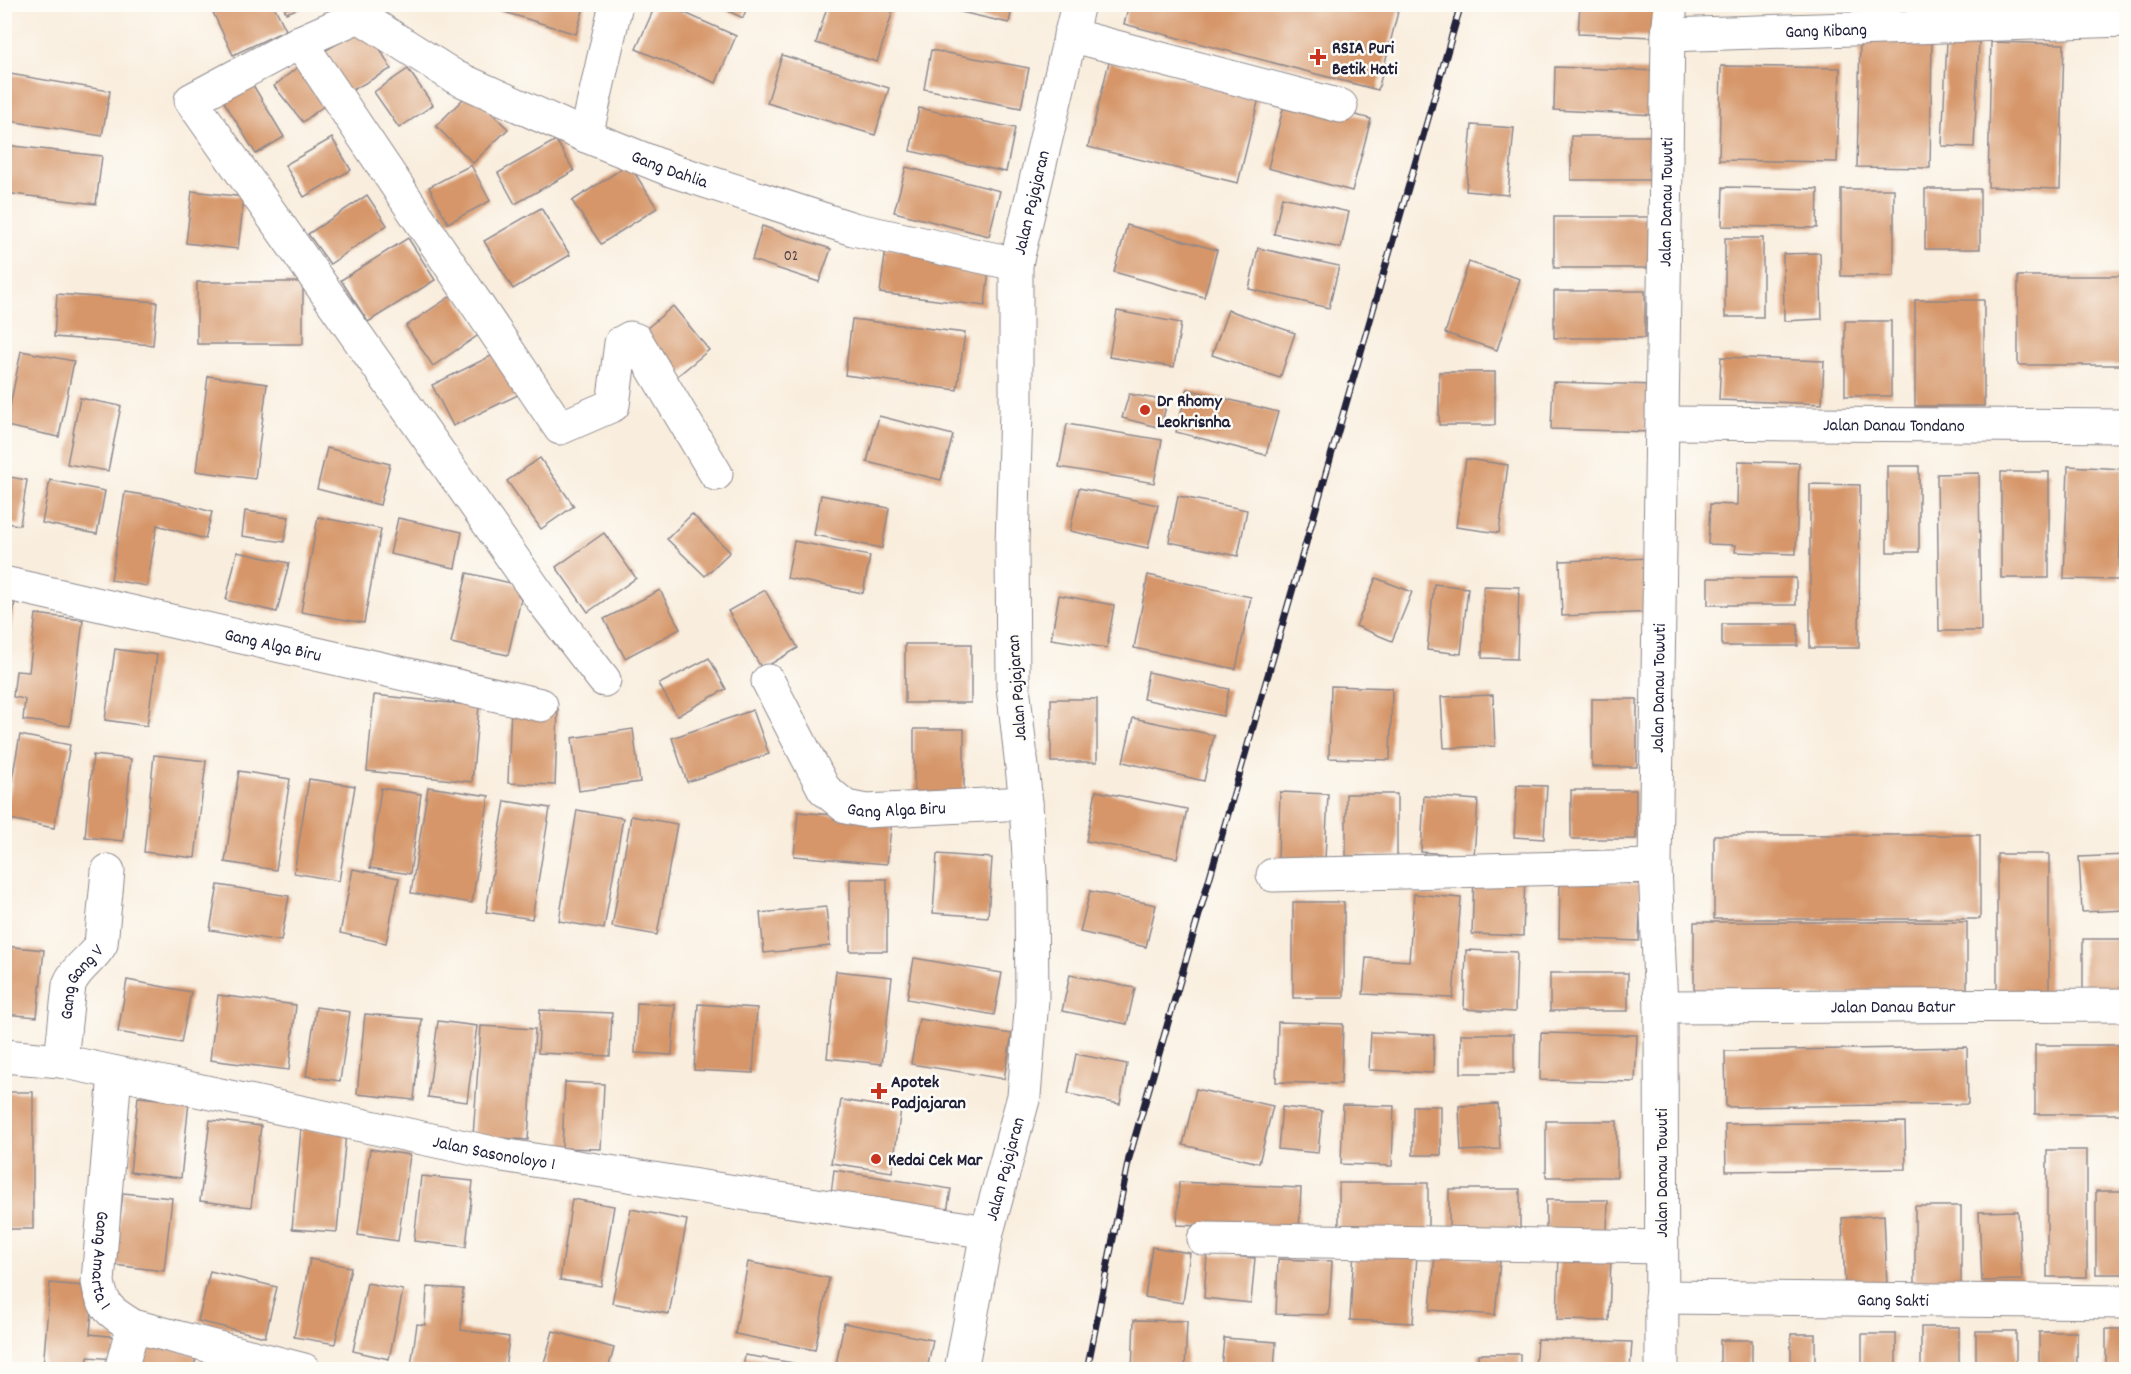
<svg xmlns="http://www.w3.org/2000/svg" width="2131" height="1374" viewBox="0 0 2131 1374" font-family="Dekko,sans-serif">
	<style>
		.building { fill: #d69669 }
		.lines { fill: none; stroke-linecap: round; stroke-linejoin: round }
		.minor-casing { stroke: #8e888c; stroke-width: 35 }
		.secondary-casing { stroke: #8e888c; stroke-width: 35 }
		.minor { stroke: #fff; stroke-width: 33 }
		.secondary { stroke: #fff; stroke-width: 33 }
		.rail-casing { stroke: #22223b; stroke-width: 7 }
		.rail { stroke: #fdfcf7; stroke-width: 4.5; stroke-dasharray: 14; stroke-linecap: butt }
		.poi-dot { fill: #c8321e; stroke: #fdfcf7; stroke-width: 2 }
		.labels { text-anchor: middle; stroke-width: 5; stroke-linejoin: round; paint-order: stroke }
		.number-label { font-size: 15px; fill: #4f3f46 }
		.street-label { font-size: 18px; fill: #22223b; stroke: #fdfcf7 }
		.poi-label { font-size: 18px; font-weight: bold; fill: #22223b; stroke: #fdfcf7; text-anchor: start }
	</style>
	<rect width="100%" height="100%" fill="#fdfcf7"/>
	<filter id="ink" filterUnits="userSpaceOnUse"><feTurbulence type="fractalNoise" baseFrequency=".0167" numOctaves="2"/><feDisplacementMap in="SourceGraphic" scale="12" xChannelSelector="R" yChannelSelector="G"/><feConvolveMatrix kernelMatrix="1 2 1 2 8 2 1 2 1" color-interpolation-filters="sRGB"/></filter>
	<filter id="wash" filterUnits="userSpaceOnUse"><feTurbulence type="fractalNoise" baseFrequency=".008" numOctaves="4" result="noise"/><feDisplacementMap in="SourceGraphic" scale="24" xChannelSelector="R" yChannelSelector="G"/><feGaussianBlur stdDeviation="1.35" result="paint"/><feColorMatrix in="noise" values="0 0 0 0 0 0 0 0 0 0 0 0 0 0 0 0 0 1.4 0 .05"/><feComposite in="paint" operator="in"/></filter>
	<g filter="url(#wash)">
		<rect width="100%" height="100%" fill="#f9eede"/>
		<g id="blocks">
			<g class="building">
				<path d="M209,4H273L286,30L233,55Z"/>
				<path d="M283,4H308V5L286,13Z"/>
				<path d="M493,4H585L576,34L491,8Z"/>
				<path d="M656,4H665L736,36L716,83L636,49Z"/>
				<path d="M713,4H748L743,18Z"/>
				<path d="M828,4H895L877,62L816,43Z"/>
				<path d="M940,4H1013L1009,23L939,7Z"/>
				<path d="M1129,4H1400L1378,90L1124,24Z"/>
				<path d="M1580,4H1656L1654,37L1578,34Z"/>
				<path d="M368,27L391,69L338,98L315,56Z"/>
				<path d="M1860,39L1932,40L1930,168L1857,167Z"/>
				<path d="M1947,40L1979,42L1974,147L1942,146Z"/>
				<path d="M1991,42L2064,44L2060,189L1988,187Z"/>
				<path d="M931,50L1029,68L1021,108L924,89Z"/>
				<path d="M782,55L889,88L875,135L767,103Z"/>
				<path d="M304,62L334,98L303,122L274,86Z"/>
				<path d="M1109,62L1259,98L1238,183L1088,147Z"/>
				<path d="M1721,66L1840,68L1837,162L1719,160Z"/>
				<path d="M1555,67L1659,71L1656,115L1554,110Z"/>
				<path d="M408,69L433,105L399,128L374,92Z"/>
				<path d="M4,73L110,91L102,136L4,120Z"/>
				<path d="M247,75L284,137L256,154L218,92Z"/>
				<path d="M470,92L508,129L473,163L436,126Z"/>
				<path d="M1286,97L1371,119L1352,191L1268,168Z"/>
				<path d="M919,108L1015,128L1006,172L910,151Z"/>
				<path d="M1472,125L1514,128L1508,195L1466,191Z"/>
				<rect x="1571" y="136" width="83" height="44"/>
				<path d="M332,138L351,170L304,197L285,165Z"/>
				<path d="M556,140L574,171L515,204L498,173Z"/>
				<path d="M4,145L102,156L96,204L4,193Z"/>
				<path d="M629,164L657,208L601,244L572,201Z"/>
				<path d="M471,165L490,201L448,223L429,187Z"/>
				<path d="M906,167L1000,191L989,236L894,212Z"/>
				<path d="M1723,187L1818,189L1817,228L1722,226Z"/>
				<rect x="1841" y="189" width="53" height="87"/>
				<rect x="1925" y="189" width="55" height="60"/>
				<path d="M192,191L244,197L238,249L186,243Z"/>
				<path d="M367,195L387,225L330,264L308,234Z"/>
				<path d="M1282,197L1349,212L1341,248L1274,234Z"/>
				<path d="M541,208L570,255L513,289L484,241Z"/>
				<rect x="1554" y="217" width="102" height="51"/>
				<path d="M1127,225L1217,250L1204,297L1114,272Z"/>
				<path d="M762,226L831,249L819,282L752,260Z"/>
				<path d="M408,238L435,280L368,322L341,280Z"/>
				<rect x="1725" y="238" width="38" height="79"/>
				<path d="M886,248L990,260L985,306L880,293Z"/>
				<path d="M1258,248L1339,266L1329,308L1249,289Z"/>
				<path d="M1820,253L1822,319L1784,321L1783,254Z"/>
				<path d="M1469,262L1520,279L1497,350L1445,333Z"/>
				<rect x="2018" y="276" width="108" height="89"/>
				<rect x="197" y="282" width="106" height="62"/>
				<rect x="1554" y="291" width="91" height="47"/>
				<path d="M57,294L157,302L153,345L54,337Z"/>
				<path d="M454,294L480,334L433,366L406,326Z"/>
				<rect x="1915" y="300" width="69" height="106"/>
				<path d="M673,306L709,350L675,378L639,335Z"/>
				<path d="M1228,310L1295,333L1280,378L1212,355Z"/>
				<path d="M1117,311L1181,323L1174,367L1109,357Z"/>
				<path d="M852,319L965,333L957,390L845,375Z"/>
				<rect x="1845" y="321" width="46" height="75"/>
				<path d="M21,351L74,361L59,437L6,426Z"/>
				<path d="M499,352L520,394L453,426L432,385Z"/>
				<path d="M1721,357L1824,361L1822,404L1719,400Z"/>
				<rect x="1439" y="372" width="56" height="53"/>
				<path d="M208,376L267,384L255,479L196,471Z"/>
				<path d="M1553,382L1654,385L1653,432L1551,429Z"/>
				<path d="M1187,389L1278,412L1266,455L1176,432Z"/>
				<path d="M1129,394L1167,401L1161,428L1122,418Z"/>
				<path d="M80,398L121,406L108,471L67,464Z"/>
				<path d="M879,416L953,435L941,480L867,462Z"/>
				<path d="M1067,424L1162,440L1154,483L1059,467Z"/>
				<path d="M327,448L390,464L380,505L317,489Z"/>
				<path d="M540,458L574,506L541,529L507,481Z"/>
				<path d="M1466,459L1508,465L1499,533L1456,527Z"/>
				<path d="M1738,461L1799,463L1796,554L1735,552L1736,545L1708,544L1710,504L1737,505Z"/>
				<rect x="1887" y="466" width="32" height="86"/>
				<path d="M2068,466L2123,469L2119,580L2064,579Z"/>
				<rect x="2001" y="472" width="48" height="106"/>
				<path d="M1979,473L1981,631H1939L1937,474Z"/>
				<path d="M4,476L27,480L20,525L4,523Z"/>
				<path d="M50,480L105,491L97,534L42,523Z"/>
				<path d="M1810,484L1860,485L1859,648H1810Z"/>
				<path d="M1079,488L1158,505L1148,548L1070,531Z"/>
				<path d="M125,492L162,498L212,512L205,539L157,525L147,586L111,580Z"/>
				<path d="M821,495L889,508L882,548L814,535Z"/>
				<path d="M1178,496L1247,510L1238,556L1169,542Z"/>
				<path d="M245,511L289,517L284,542L242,536Z"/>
				<path d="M692,514L730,552L705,576L667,539Z"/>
				<path d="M318,517L381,529L364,623L301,612Z"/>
				<path d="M398,518L462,532L455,568L390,554Z"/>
				<path d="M604,533L636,578L588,612L556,567Z"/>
				<path d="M794,541L870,556L863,593L787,578Z"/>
				<path d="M237,552L289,563L277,612L226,600Z"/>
				<path d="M1654,558L1656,612L1562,616L1560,561Z"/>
				<path d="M467,573L524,586L508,655L451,643Z"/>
				<path d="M1148,575L1251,597L1236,669L1134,648Z"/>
				<path d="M1376,578L1412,592L1392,641L1356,626Z"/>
				<rect x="1708" y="578" width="88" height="27"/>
				<path d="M1434,584L1468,588L1461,654L1427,650Z"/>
				<path d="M1484,586L1519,587L1517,659L1482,658Z"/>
				<path d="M660,590L680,629L625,658L604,619Z"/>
				<path d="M765,590L798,648L762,669L728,611Z"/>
				<path d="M1059,595L1114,605L1107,648L1051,639Z"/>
				<path d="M4,599L15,601L6,659H4Z"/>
				<path d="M36,614L83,620L70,726L23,720L25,699L13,697L16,671L29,672Z"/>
				<rect x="1722" y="624" width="76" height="22"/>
				<rect x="905" y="644" width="66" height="59"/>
				<path d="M115,649L157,655L147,726L105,720Z"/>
				<path d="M709,658L726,689L677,716L659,684Z"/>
				<path d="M1148,672L1229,689L1223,716L1143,699Z"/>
				<path d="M1331,686L1392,688L1390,760L1329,758Z"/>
				<path d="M374,695L479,706L472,782L367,771Z"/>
				<path d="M1493,695L1495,746L1444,748L1441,697Z"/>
				<rect x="1051" y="699" width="46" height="63"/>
				<rect x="1592" y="699" width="45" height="68"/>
				<path d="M511,706L558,709L555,785L508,783Z"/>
				<path d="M753,710L769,754L687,782L672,738Z"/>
				<path d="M1133,718L1214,735L1204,781L1123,762Z"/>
				<path d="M633,729L640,782L579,791L572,738Z"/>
				<rect x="914" y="729" width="50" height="67"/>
				<path d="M20,735L70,745L54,828L5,818Z"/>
				<path d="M93,755L131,759L123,841L85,837Z"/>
				<path d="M154,755L206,761L195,858L144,852Z"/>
				<path d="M239,771L290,779L276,870L225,862Z"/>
				<path d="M309,779L355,786L339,881L294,873Z"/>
				<path d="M1517,785L1547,786L1544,839L1514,837Z"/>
				<path d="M428,787L489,796L472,903L411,893Z"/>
				<path d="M381,788L421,794L410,874L370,868Z"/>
				<rect x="1571" y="790" width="65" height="49"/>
				<path d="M1096,791L1187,809L1177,858L1086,841Z"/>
				<path d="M1280,792L1328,794L1325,860L1278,858Z"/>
				<rect x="1346" y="794" width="51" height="62"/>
				<path d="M1424,796L1478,800L1474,856L1421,852Z"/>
				<path d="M505,801L550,808L532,919L486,912Z"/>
				<path d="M577,810L623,818L604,929L559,921Z"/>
				<path d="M798,812L892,820L887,864L794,856Z"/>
				<path d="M631,816L677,824L657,935L612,927Z"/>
				<rect x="1714" y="835" width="266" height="84"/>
				<path d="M937,854L992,858L988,917L933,913Z"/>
				<rect x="1997" y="854" width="52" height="140"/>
				<path d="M2126,855V910L2082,912L2079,857Z"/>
				<path d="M353,869L399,878L386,943L340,933Z"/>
				<path d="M1474,875L1525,876L1523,936L1472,934Z"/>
				<rect x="850" y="879" width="37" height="72"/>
				<path d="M1560,881L1641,884L1639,941L1559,938Z"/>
				<path d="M218,885L289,896L281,941L210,930Z"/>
				<path d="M1090,891L1156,905L1146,947L1080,932Z"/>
				<path d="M1414,894L1461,898L1453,998L1363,994L1366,958L1409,961Z"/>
				<rect x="1293" y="902" width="51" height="96"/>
				<path d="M826,907L830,946L764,953L760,913Z"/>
				<rect x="1694" y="922" width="273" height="73"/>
				<rect x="2083" y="939" width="43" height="61"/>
				<path d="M5,946L44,950L37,1017L4,1014Z"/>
				<path d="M1466,950L1517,952L1515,1012L1464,1009Z"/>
				<path d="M914,958L1002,973L994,1015L907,999Z"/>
				<path d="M836,971L892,977L882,1064L827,1058Z"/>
				<rect x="1550" y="973" width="78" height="38"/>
				<path d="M1070,975L1135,988L1127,1024L1062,1011Z"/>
				<path d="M127,980L191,992L181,1043L118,1032Z"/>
				<path d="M218,995L296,1005L289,1070L210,1060Z"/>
				<path d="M637,1003L675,1005L672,1055L635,1053Z"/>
				<path d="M698,1004L757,1008L753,1073L694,1070Z"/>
				<path d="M316,1007L350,1012L340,1081L306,1076Z"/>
				<path d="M540,1010L612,1013L610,1056L538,1053Z"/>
				<path d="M365,1014L422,1019L414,1100L357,1094Z"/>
				<path d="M919,1019L1012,1034L1004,1079L911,1064Z"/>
				<path d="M438,1021L477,1026L467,1102L428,1097Z"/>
				<path d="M1278,1022L1343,1024L1341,1084L1276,1082Z"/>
				<path d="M481,1026L535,1029L528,1140L473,1136Z"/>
				<path d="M1371,1032L1434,1035L1433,1073L1369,1070Z"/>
				<path d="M1541,1033L1637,1035L1635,1082L1540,1080Z"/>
				<rect x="1461" y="1034" width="53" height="39"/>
				<rect x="2035" y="1045" width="91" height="69"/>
				<path d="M1967,1047L1968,1104L1726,1107L1725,1051Z"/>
				<path d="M1076,1054L1127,1064L1120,1104L1068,1094Z"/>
				<path d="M565,1082L604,1084L601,1149L562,1148Z"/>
				<path d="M1196,1089L1273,1106L1259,1163L1183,1145Z"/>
				<rect x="4" y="1092" width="29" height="137"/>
				<path d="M138,1097L189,1102L181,1178L130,1172Z"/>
				<path d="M841,1100L901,1109L892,1172L831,1163Z"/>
				<path d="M1498,1104L1500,1149L1461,1151L1459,1106Z"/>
				<path d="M1343,1105L1394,1106L1392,1166L1341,1164Z"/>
				<rect x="1413" y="1106" width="28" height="49"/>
				<path d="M1282,1107L1322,1111L1318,1153L1278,1149Z"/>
				<path d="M210,1120L261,1126L251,1207L200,1201Z"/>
				<rect x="1546" y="1121" width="71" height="56"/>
				<path d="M1905,1122L1906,1169L1726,1171L1725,1124Z"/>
				<path d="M301,1129L346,1133L337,1232L292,1229Z"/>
				<path d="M370,1149L410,1155L398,1241L358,1235Z"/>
				<rect x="2047" y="1150" width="40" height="127"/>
				<path d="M834,1170L951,1189L947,1212L831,1194Z"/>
				<path d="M421,1176L473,1181L466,1247L414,1241Z"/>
				<path d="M1179,1182L1301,1188L1299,1230L1177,1225Z"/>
				<rect x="1339" y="1183" width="89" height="49"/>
				<rect x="1449" y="1189" width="71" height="40"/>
				<rect x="2096" y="1191" width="30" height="83"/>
				<path d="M123,1193L172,1198L164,1271L114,1265Z"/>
				<path d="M572,1199L614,1206L601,1286L560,1280Z"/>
				<path d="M1546,1200H1608L1607,1232H1546Z"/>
				<rect x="1915" y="1206" width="46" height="80"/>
				<path d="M631,1209L687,1220L669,1314L612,1303Z"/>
				<path d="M2018,1211L2022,1280L1982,1281L1979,1212Z"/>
				<path d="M1884,1215L1887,1286L1845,1287L1842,1218Z"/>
				<path d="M1152,1247L1190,1253L1183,1303L1145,1297Z"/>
				<path d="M1354,1250L1417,1254L1413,1323L1350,1320Z"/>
				<path d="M1207,1254L1255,1258L1251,1303L1204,1298Z"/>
				<path d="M1559,1254L1611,1255L1609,1321L1557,1320Z"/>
				<path d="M1435,1256L1500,1261L1495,1315L1430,1310Z"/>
				<path d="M310,1259L351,1267L335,1344L294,1337Z"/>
				<path d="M1278,1259L1332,1261L1329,1315L1276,1314Z"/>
				<path d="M748,1262L829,1278L815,1350L735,1334Z"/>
				<path d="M210,1271L277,1287L265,1337L198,1321Z"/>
				<path d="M50,1283L94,1287L90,1334L117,1337L115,1359L88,1357L87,1370L43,1368Z"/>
				<path d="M367,1283L403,1290L389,1359L353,1351Z"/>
				<path d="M427,1287L463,1289L461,1330L509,1337L505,1370H442L411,1366L417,1324L425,1325Z"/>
				<path d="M1134,1320L1187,1321L1185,1370H1132Z"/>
				<path d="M844,1323L933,1340L927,1370H835Z"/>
				<rect x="1921" y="1327" width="38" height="43"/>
				<rect x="2106" y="1329" width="20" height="41"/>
				<path d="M553,1331L614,1348L608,1370H542Z"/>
				<rect x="1976" y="1331" width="40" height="39"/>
				<rect x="2039" y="1332" width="38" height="38"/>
				<rect x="1791" y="1334" width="24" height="36"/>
				<rect x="1862" y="1334" width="34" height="36"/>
				<path d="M1224,1338L1276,1342L1274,1370H1221Z"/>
				<path d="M1537,1339L1632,1342L1630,1370H1535Z"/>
				<rect x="1720" y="1340" width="32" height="30"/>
				<path d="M144,1342L197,1355L193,1370H137Z"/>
				<rect x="1478" y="1354" width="42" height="16"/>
				<path d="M745,1355L794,1363L793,1370H743Z"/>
				<path d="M218,1363L244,1370H216Z"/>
			</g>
		</g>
	</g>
	<g filter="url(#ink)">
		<use href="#blocks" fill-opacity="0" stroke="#8e888c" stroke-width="1.5"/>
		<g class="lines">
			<defs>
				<g id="minor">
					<path id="s1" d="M355,4L359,16L455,77L586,136L671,170L853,229L1016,264"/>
					<path d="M359,16L300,42L191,100L543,601L604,680"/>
					<path d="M1070,35L1341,106"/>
					<path id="s2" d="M1668,35L2126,20"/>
					<path d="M300,42L560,428L613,405L621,343L630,338L636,340L716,474"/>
					<path d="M586,136L616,4"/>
					<path id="s3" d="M1663,423L2126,426"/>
					<path id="s4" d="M4,583L541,705"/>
					<path id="s5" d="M768,681L824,789L846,807L866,811L1026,803"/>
					<path d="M1273,875L1655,866"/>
					<path id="s6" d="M1661,1007L2126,1005"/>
					<path id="s7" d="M4,1056L61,1061L502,1155L987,1232"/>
					<path id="s8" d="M61,1061L69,985C75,968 92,960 101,944L108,871"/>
					<path id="s9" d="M115,1073L98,1282C102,1308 112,1313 133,1326L304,1370"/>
					<path d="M1204,1239L1661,1247"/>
					<path id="s10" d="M1661,1297L2126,1302"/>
					<path d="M121,1370L133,1326"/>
					<path id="s11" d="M1662,1370L1661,1007L1655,866L1668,35L1671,4"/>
				</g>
				<g id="secondary">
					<path id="s12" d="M961,1370L987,1232L1024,1096L1032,1000L1031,893L1026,803L1013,686L1012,544L1016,410V264L1078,4"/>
				</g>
			</defs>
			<use href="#minor" class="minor-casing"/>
			<use href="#secondary" class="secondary-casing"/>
			<use href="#minor" class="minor"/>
			<use href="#secondary" class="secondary"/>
			<defs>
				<path id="rail" d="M1087,1370L1129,1158L1461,4"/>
			</defs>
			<use href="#rail" class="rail-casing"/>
			<use href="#rail" class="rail"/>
		</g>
	</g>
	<g class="poi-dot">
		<path d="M1315 48h6v6h6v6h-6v6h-6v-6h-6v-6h6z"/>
		<circle cx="1145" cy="410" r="6"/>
		<path d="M876 1082h6v6h6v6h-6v6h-6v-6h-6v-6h6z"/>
		<circle cx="876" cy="1159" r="6"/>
	</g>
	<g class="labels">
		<g class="number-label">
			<text x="791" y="260">02</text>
		</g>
		<g class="street-label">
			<text dy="6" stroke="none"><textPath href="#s2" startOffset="158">Gang Kibang</textPath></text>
			<text dy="6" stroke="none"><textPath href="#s1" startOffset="360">Gang Dahlia</textPath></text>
			<text dy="6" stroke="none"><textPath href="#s11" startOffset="1168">Jalan Danau Towuti</textPath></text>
			<text dy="6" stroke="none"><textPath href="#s12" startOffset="1178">Jalan Pajajaran</textPath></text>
			<text dy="6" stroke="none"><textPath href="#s3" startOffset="231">Jalan Danau Tondano</textPath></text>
			<text dy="6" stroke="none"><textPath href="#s4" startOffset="276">Gang Alga Biru</textPath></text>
			<text dy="6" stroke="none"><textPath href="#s11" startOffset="682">Jalan Danau Towuti</textPath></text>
			<text transform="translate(1016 688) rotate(-94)" y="6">Jalan Pajajaran</text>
			<text dy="6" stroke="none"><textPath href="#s5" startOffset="201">Gang Alga Biru</textPath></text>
			<text dy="6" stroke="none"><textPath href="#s8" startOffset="84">Gang Gang V</textPath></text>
			<text dy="6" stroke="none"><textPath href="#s6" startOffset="232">Jalan Danau Batur</textPath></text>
			<text dy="6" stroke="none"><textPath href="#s7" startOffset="500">Jalan Sasonoloyo 1</textPath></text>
			<text dy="6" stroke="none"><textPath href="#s12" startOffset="206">Jalan Pajajaran</textPath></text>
			<text transform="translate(1661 1173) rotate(-90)" y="6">Jalan Danau Towuti</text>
			<text dy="6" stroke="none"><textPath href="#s9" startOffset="188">Gang Amarta 1</textPath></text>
			<text dy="6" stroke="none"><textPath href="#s10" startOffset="232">Gang Sakti</textPath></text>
		</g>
		<g class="poi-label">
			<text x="1332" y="53">RSIA Puri<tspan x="1332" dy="21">Betik Hati</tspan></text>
			<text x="1157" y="406">Dr Rhomy<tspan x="1157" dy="21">Leokrisnha</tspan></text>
			<text x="891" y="1087">Apotek<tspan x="891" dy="21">Padjajaran</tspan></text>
			<text x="888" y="1165">Kedai Cek Mar</text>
		</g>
	</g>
	<rect width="2131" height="1374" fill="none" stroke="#fdfcf7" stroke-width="24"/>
</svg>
